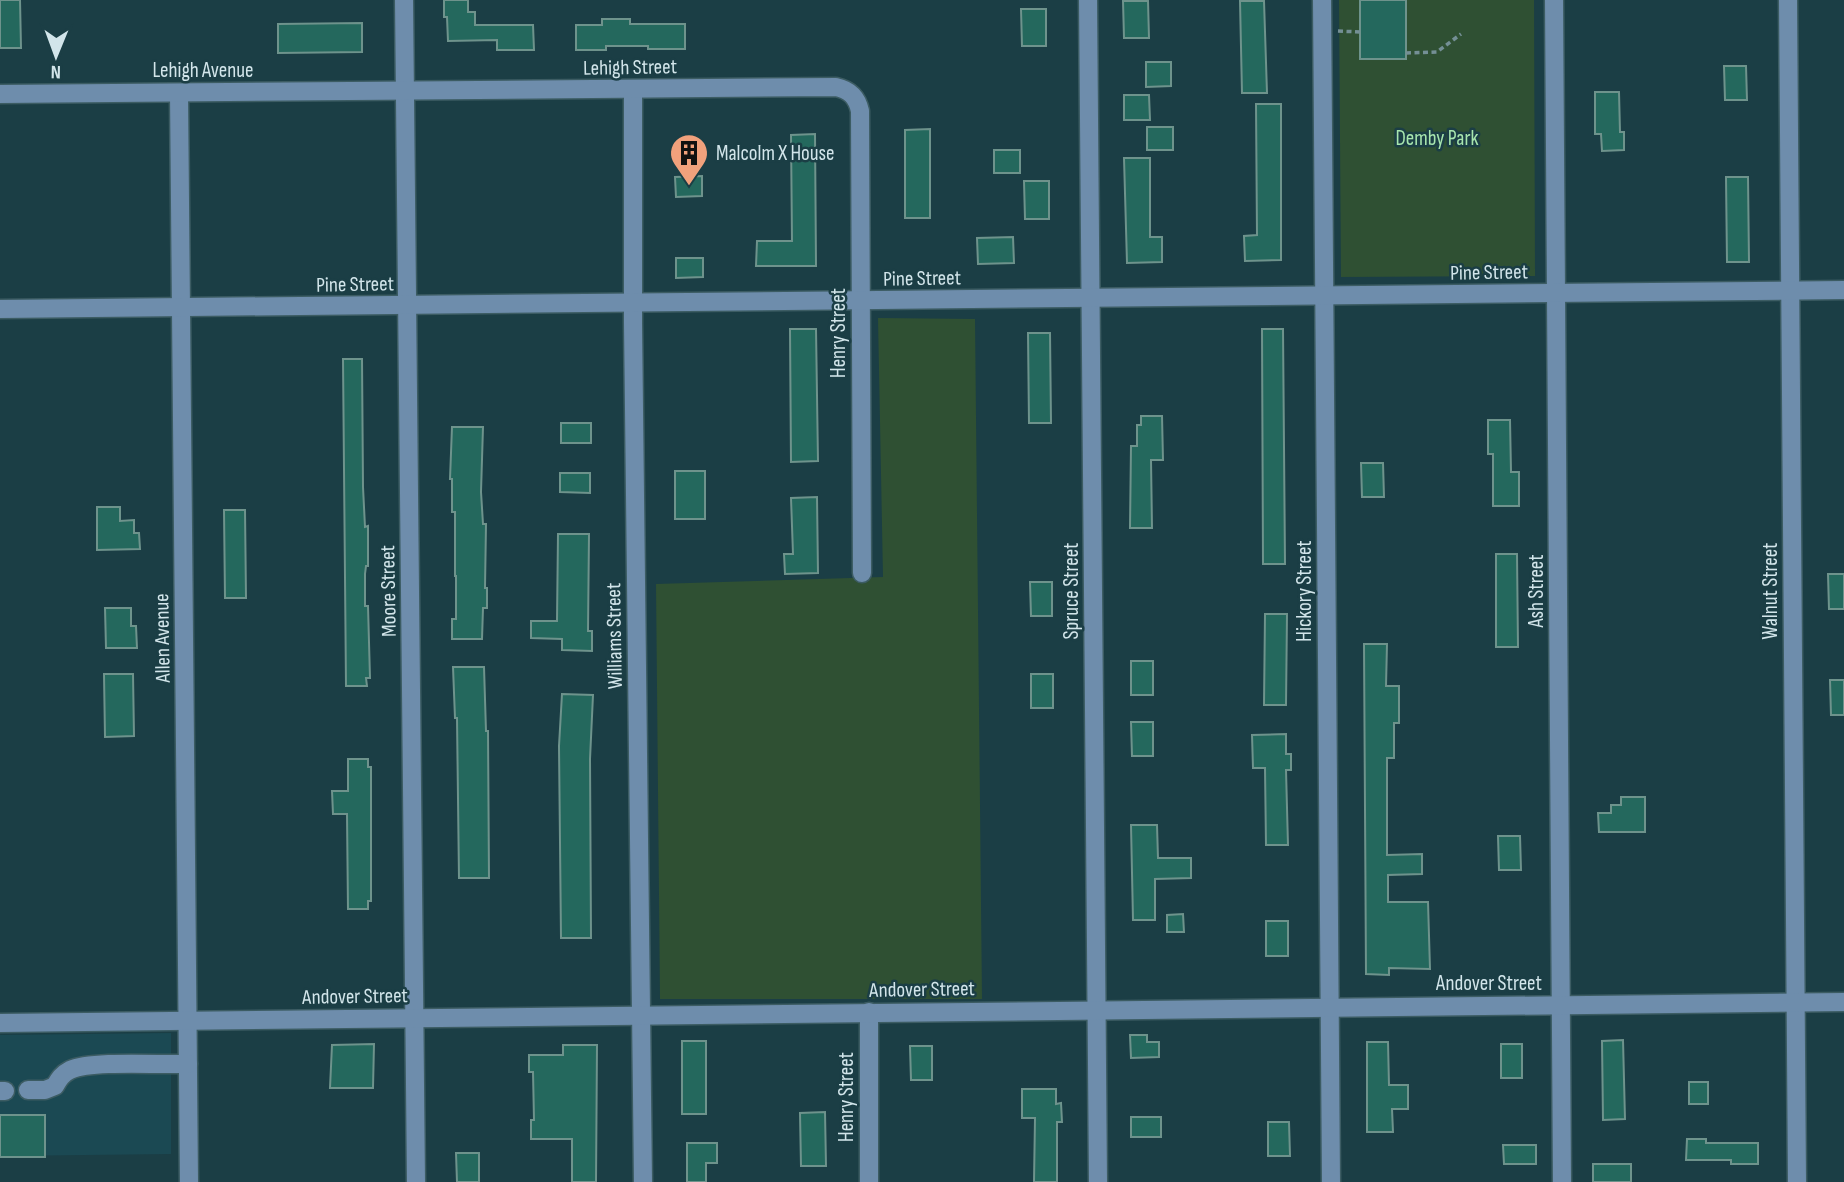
<svg xmlns="http://www.w3.org/2000/svg" width="1844" height="1182" viewBox="0 0 1844 1182" font-family="'Sofia Sans Condensed',sans-serif">
	<style>
		.built { fill: #1b4953 }
		.green { fill: #2f5033 }
		.building { fill: #24685d; stroke: #6e938c; stroke-width: 2 }
		.lines { fill: none; stroke-linecap: round; stroke-linejoin: round }
		.minor-casing { stroke: #3c5c63; stroke-width: 21 }
		.path { stroke: #748f95; stroke-width: 3.5; stroke-dasharray: 5 3.5; stroke-linecap: butt }
		.minor { stroke: #6e8dac; stroke-width: 18 }
		.labels { text-anchor: middle; stroke-width: 5; stroke-linejoin: round; paint-order: stroke }
		.street-label { font-size: 21px; fill: #d2e5ea; stroke: #1b3e45 }
		.park-label { font-size: 21px; fill: #a8e6ae; stroke: #1b3e45 }
		.poi-label { font-size: 21px; fill: #d2e5ea; stroke: #1b3e45; text-anchor: start }
	</style>
	<rect width="100%" height="100%" fill="#1b3e45"/>
	<path class="built" d="M171,1033V1154L0,1156V1035Z"/>
	<g class="green">
		<path d="M1339,0H1534L1535,276L1341,277Z"/>
		<path d="M878,318L975,319L982,999H660L656,584L883,577Z"/>
	</g>
	<g class="building">
		<path d="M0,0H20L21,48H0Z"/>
		<path d="M444,0H468V12H475V25H533L534,50H497V40L448,41L447,17H444Z"/>
		<rect x="1360" y="0" width="46" height="59"/>
		<path d="M1123,1H1148L1149,38H1124Z"/>
		<path d="M1240,1H1264L1267,93H1242Z"/>
		<path d="M1021,9H1046V46H1022Z"/>
		<path d="M602,19H630V24H685V49H648V46H606V50H576V25H602Z"/>
		<path d="M362,23V52L278,53V24Z"/>
		<path d="M1146,62H1171V86L1146,87Z"/>
		<path d="M1724,66H1746L1747,100H1725Z"/>
		<path d="M1595,92H1619L1620,132H1624V150L1602,151L1601,134H1595Z"/>
		<path d="M1124,95H1149L1150,120H1124Z"/>
		<path d="M1256,104H1281V260L1245,261L1244,236L1257,235Z"/>
		<rect x="1147" y="127" width="26" height="23"/>
		<path d="M930,129V218H905V130Z"/>
		<path d="M815,134L816,266H756L757,241H792L791,135Z"/>
		<rect x="994" y="150" width="26" height="23"/>
		<path d="M1124,158H1150V237H1162V262L1127,263Z"/>
		<path d="M702,176V196L676,197L675,177Z"/>
		<path d="M1726,177H1748L1749,262H1727Z"/>
		<path d="M1024,181H1049V219H1025Z"/>
		<path d="M1013,237L1014,263L978,264L977,238Z"/>
		<path d="M676,258H703V277L676,278Z"/>
		<path d="M790,329H816L818,461L791,462Z"/>
		<path d="M1262,329H1283L1285,564H1263Z"/>
		<path d="M1028,333H1050L1051,423H1029Z"/>
		<path d="M343,359H362L363,487L365,527L368,526V566H366L365,574V606H368L370,678H366L367,686H346Z"/>
		<path d="M1141,416H1162L1163,460H1151L1152,528H1130L1131,446H1137V425H1141Z"/>
		<path d="M1488,420H1510L1511,472H1519V506H1493V454H1488Z"/>
		<rect x="561" y="423" width="30" height="20"/>
		<path d="M452,427H483L481,492L483,524H486L485,588H487V608H483L482,639H452V619H456V576H455V512H452V479H450Z"/>
		<path d="M1361,463H1383L1384,497H1362Z"/>
		<rect x="675" y="471" width="30" height="48"/>
		<path d="M560,473H590V493L560,492Z"/>
		<path d="M817,497L818,573L785,574L784,554H793L791,498Z"/>
		<path d="M97,507H120V521L134,520V533H139L140,549L97,550Z"/>
		<path d="M224,510H245L246,598H225Z"/>
		<path d="M558,534H589L588,631H592V651L562,650V639L531,638V621H557Z"/>
		<path d="M1496,554H1517L1518,647H1496Z"/>
		<path d="M1828,574H1844V609H1829Z"/>
		<path d="M1030,582H1052V616H1031Z"/>
		<path d="M105,608H131V626H136L137,648H106Z"/>
		<path d="M1265,614H1287L1286,705H1264Z"/>
		<path d="M1364,644H1387L1386,686H1399V723H1394V758H1387V855L1422,854V874L1388,875V902H1428L1430,969L1389,968V975L1366,974Z"/>
		<rect x="1131" y="661" width="22" height="34"/>
		<path d="M453,667H484L486,731H488L489,878H459L457,718H455Z"/>
		<path d="M104,674H133L134,736L105,737Z"/>
		<rect x="1031" y="674" width="22" height="34"/>
		<path d="M1830,680H1844V715H1831Z"/>
		<path d="M562,694L593,695L590,759L591,938H561L559,746Z"/>
		<path d="M1131,722H1153V756H1132Z"/>
		<path d="M1286,734V754H1291V770H1286L1288,845H1266L1265,768H1253L1252,735Z"/>
		<path d="M348,759H368V767H371V901H368V909H348L347,814H333L332,791H348Z"/>
		<path d="M1621,797H1645V832H1599L1598,813H1611V805H1621Z"/>
		<path d="M1131,825H1157L1158,858H1191V878L1155,879V920H1133Z"/>
		<path d="M1498,836H1520L1521,870H1499Z"/>
		<path d="M1183,914L1184,932H1167V915Z"/>
		<rect x="1266" y="921" width="22" height="35"/>
		<path d="M1130,1035H1147V1042H1159V1057L1131,1058Z"/>
		<path d="M1623,1040L1625,1119L1603,1120L1602,1041Z"/>
		<rect x="682" y="1041" width="24" height="73"/>
		<path d="M1367,1042H1388L1389,1085H1408V1109H1392L1393,1132H1367Z"/>
		<path d="M374,1044L373,1088H330L332,1045Z"/>
		<rect x="1501" y="1044" width="21" height="34"/>
		<path d="M563,1045H597L596,1182H572V1139H531V1120H534L533,1072H529V1055H563Z"/>
		<path d="M910,1046H932V1080H911Z"/>
		<rect x="1689" y="1082" width="19" height="22"/>
		<path d="M1022,1089H1056V1104L1061,1103L1062,1122H1057V1182H1034L1035,1118H1022Z"/>
		<path d="M825,1112L826,1166H801L800,1113Z"/>
		<rect x="0" y="1115" width="45" height="42"/>
		<rect x="1131" y="1117" width="30" height="20"/>
		<path d="M1268,1122H1289L1290,1156H1268Z"/>
		<path d="M1687,1139H1706V1143H1758V1164H1731V1160H1686Z"/>
		<path d="M687,1143H717V1163H706V1182H687Z"/>
		<path d="M1503,1145H1536V1164H1504Z"/>
		<path d="M456,1153H479V1182H457Z"/>
		<rect x="1593" y="1164" width="38" height="18"/>
	</g>
	<g class="lines">
		<defs>
			<g id="minor">
				<path d="M404,0L416,1182"/>
				<path d="M1088,0L1098,1182"/>
				<path d="M1322,0L1331,1182"/>
				<path d="M1554,0L1562,1182"/>
				<path d="M1788,0L1797,1182"/>
				<path d="M633,89V323L643,1182"/>
				<path d="M179,93L189,1182"/>
				<path d="M0,94L836,87C850,90 857,97 860,111L862,573"/>
				<path d="M0,309L1844,290"/>
				<path d="M869,1012V1182"/>
				<path d="M0,1023L1844,1002"/>
				<path d="M28,1090H45L55,1086C59,1079 62,1074 70,1070C92,1060 161,1065 188,1064"/>
				<path d="M0,1091H5"/>
			</g>
		</defs>
		<use href="#minor" class="minor-casing"/>
		<g class="path">
			<path d="M1338,31L1360,32"/>
			<path d="M1406,53L1437,52L1461,34"/>
		</g>
		<use href="#minor" class="minor"/>
	</g>
	<defs>
		<symbol id="building-pin" viewBox="-11 -11 22 30"><path d="M0 17L-7.5 6A9.5 9.5 0 1 1 7.5 6Z" fill="#f1a17c" stroke="#1b3e45"/><path d="M-4-6H4V6H1V3H-1V6H-4ZM-2.5-4.3h1.7v1.8h-1.7ZM.8-4.3h1.7v1.8H.8ZM-2.5-1h1.7V.8h-1.7ZM.8-1h1.7V.8H.8Z" fill="#111"/></symbol>
	</defs>
	<g fill-rule="evenodd">
		<use href="#building-pin" x="667" y="131" width="44" height="60"/>
	</g>
	<g class="labels">
		<g class="street-label">
			<text transform="translate(630 67) rotate(-1)" y="7">Lehigh Street</text>
			<text x="203" y="77">Lehigh Avenue</text>
			<text transform="translate(1489 272) rotate(-1)" y="7">Pine Street</text>
			<text transform="translate(922 278) rotate(-1)" y="7">Pine Street</text>
			<text transform="translate(355 284) rotate(-1)" y="7">Pine Street</text>
			<text transform="translate(838 333) rotate(-90)" y="7">Henry Street</text>
			<text transform="translate(388 591) rotate(-91)" y="7">Moore Street</text>
			<text transform="translate(1071 591) rotate(-90)" y="7">Spruce Street</text>
			<text transform="translate(1304 591) rotate(-90)" y="7">Hickory Street</text>
			<text transform="translate(1536 591) rotate(-90)" y="7">Ash Street</text>
			<text transform="translate(1770 591) rotate(-90)" y="7">Walnut Street</text>
			<text transform="translate(614 636) rotate(-91)" y="7">Williams Street</text>
			<text transform="translate(162 638) rotate(-91)" y="7">Allen Avenue</text>
			<text x="1489" y="990">Andover Street</text>
			<text transform="translate(922 989) rotate(-1)" y="7">Andover Street</text>
			<text transform="translate(355 996) rotate(-1)" y="7">Andover Street</text>
			<text transform="translate(846 1097) rotate(-90)" y="7">Henry Street</text>
		</g>
		<g class="park-label">
			<text x="1437" y="145">Demby Park</text>
		</g>
		<g class="poi-label">
			<text x="716" y="160">Malcolm X House</text>
		</g>
	</g>
	<g transform="translate(56 56) rotate(181)" stroke="#1b3e45" stroke-width="5" paint-order="stroke">
	<path d="M0-5L12 26L0 18L-12 26Z" fill="#d2e5ea"/>
	<text y="-10" font-size="19" font-weight="bold" text-anchor="middle" fill="#d2e5ea">N</text>
	</g>
</svg>
